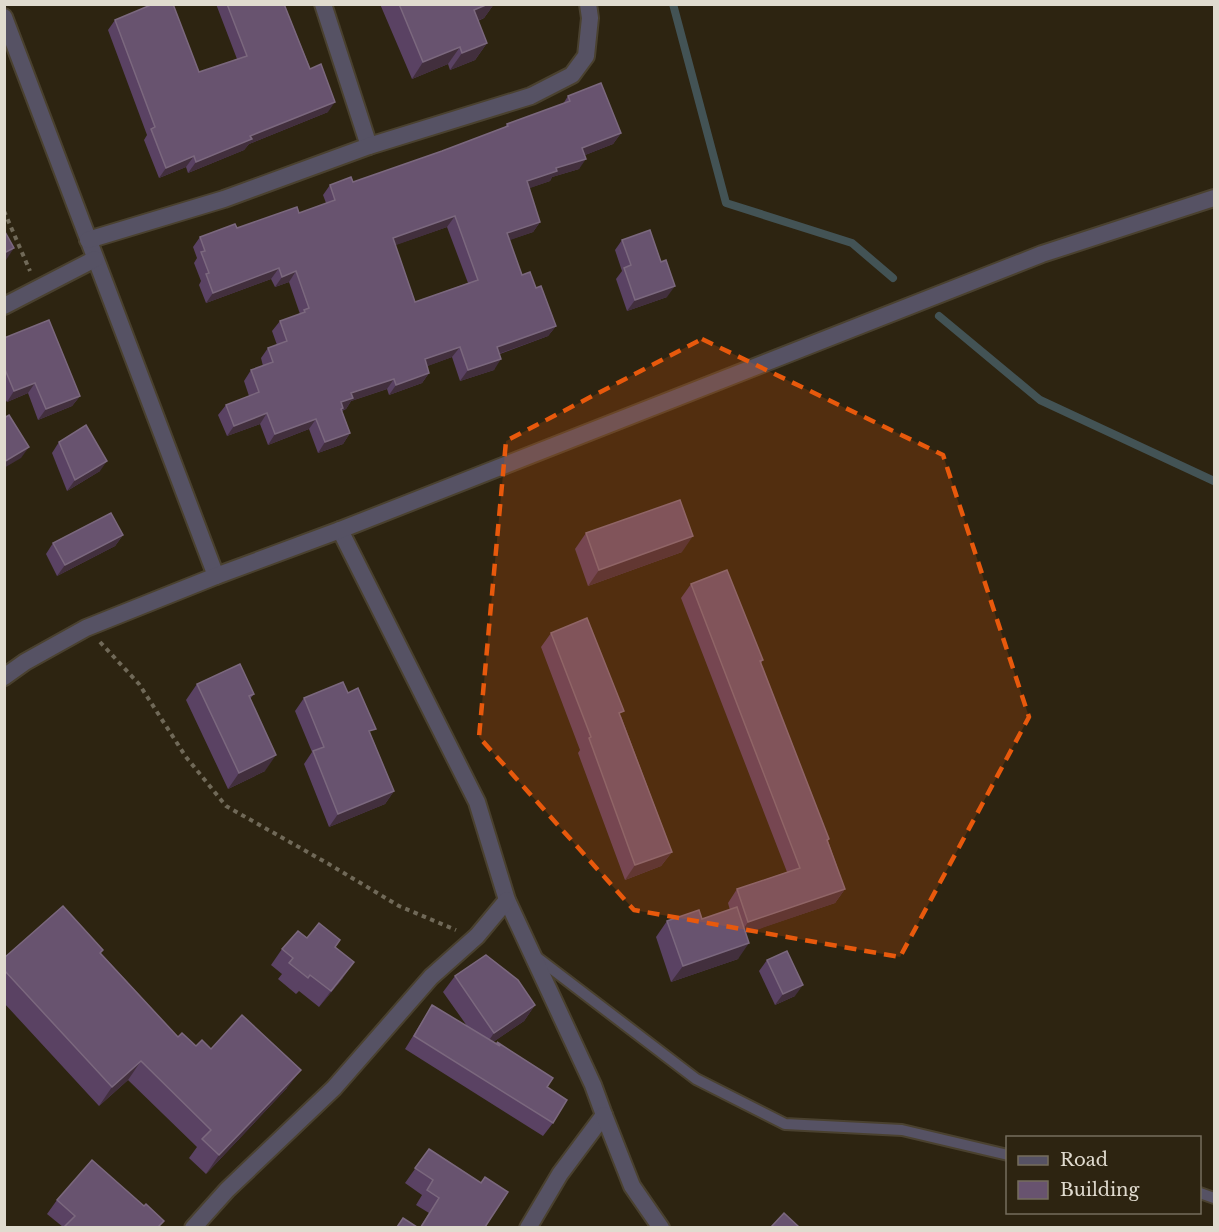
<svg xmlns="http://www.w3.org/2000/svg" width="1219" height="1232" viewBox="0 0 1219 1232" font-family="'Libre Baskerville',serif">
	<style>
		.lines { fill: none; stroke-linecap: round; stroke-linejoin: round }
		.stream { stroke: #435355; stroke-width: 8 }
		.service-casing { stroke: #4a412f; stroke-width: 14 }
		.minor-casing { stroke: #4a412f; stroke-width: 20 }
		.path { stroke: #706958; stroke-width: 4; stroke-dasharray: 4.5 4.5; stroke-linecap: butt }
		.service { stroke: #565264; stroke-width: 10 }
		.minor { stroke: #565264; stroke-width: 16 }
		.wall { fill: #5a4263; fill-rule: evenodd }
		.shaded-wall { fill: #422f3d }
		.building { fill: #68536f; stroke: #7b687e; stroke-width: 1.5; fill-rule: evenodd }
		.marked { fill: #e8590c; fill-opacity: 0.2; stroke: #e8590c; stroke-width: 4.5; stroke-dasharray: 12 8; stroke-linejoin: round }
	</style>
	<rect width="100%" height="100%" fill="#2d2411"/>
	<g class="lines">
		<g class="stream">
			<path d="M673,4L726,203L852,243L893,278"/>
			<path d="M939,316L1040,400L1214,481"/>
		</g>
		<defs>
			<g id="service">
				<path d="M535,956L696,1079L785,1124L902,1130L1008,1155"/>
				<path d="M1200,1193L1214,1198"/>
			</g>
			<g id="minor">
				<path d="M323,4L369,146"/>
				<path d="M4,17L216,576"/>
				<path d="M88,240L224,199L369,146L531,96L572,75L586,56L590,18L588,4"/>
				<path d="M4,306L95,259"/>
				<path d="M340,530L477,802L507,900L593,1085L604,1115L560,1174L528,1228"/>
				<path d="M4,677L25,662L86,628L216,576L340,530L1042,254L1214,198"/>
				<path d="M604,1115L632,1186L661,1228"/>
				<path d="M193,1228L227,1190L334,1088L431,977L477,936L507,900"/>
			</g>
		</defs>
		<use href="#service" class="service-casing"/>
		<use href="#minor" class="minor-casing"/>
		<g class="path">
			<path d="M4,211L30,271"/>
			<path d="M100,642L139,684L186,757L226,806L327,863L399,906L456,930"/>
		</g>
		<use href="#service" class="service"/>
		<use href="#minor" class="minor"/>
	</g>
	<g class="wall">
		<path d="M216,4H284L328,112L249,144L244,150L188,173L186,167L159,178L144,140L147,135L108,30L115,20L199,72L237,59Z"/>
		<path d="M380,4H494L484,18L478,21L487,43L475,60L450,70L448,64L412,79Z"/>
		<path d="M568,96L621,133L613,144L585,155L579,169L552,177L550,181L529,188L540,222L533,232L509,240L522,275L536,288L556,326L548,336L500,354L494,370L460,381L452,357L427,366L429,373L422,383L389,395L387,389L351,401L346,409L342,411L350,433L343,444L318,453L309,429L268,445L260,424L227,436L218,415L226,405L249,396L244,381L251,370L263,366L261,358L268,348L277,345L272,331L280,321L300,314L289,282L275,287L271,279L206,303L199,285L201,281L194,263L197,258L193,247L200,237L299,213L326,203L323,195L330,185L353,182L442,151L505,127L507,124L563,104ZM447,227L468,283L415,302L395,245Z"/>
		<path d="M622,240L667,297L627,311L616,279L622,271L615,250Z"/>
		<path d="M4,338L80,396L72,406L38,420L28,393L7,402L4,397Z"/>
		<path d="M59,442L100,471L67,491L52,453Z"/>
		<path d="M586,533L682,552L588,586L575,549Z"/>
		<path d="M123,535L115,546L57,576L46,554L53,543Z"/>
		<path d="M691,584L763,660L761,663L829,839L828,841L845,889L835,903L746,933L738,959L671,982L656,937L667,921L702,919L730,910L728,903L737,889L787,872L681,598Z"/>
		<path d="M551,633L621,716L672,852L661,866L625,880L578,753L580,750L541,647Z"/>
		<path d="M197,684L254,694L250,699L265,771L228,789L186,700Z"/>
		<path d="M348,693L371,735L394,791L385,804L329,827L304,764L312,752L295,711L304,698Z"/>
		<path d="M307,938L335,947L343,978L319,1007L299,991L296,994L278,979L282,974L271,965L282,949Z"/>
		<path d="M101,953L178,1037L196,1046L211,1049L287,1088L206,1174L189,1158L197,1147L128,1080L99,1106L4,1003V958Z"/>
		<path d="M767,960L795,996L775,1005L759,971Z"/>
		<path d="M455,976L535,1005L524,1021L493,1042L496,1044L497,1042L547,1087L553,1123L543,1136L405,1049L432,1005L467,1026L443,992Z"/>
		<path d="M429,1149L485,1227H420L429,1213L416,1205L422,1195L405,1183Z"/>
		<path d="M57,1200L160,1227H63L47,1214Z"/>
	</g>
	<g class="shaded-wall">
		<path d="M488,4H494L484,18L462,27L474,10Z"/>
		<path d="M487,43L475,60L450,70L462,53Z"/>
		<path d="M460,47L448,64L412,79L423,62Z"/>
		<path d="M335,102L328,112L249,144L244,150L188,173L196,162L250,136Z"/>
		<path d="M621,133L613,144L575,159L582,148Z"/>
		<path d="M194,156L186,167L159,178L166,168Z"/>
		<path d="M586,159L579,169L552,177L550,181L519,192L527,181L556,168Z"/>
		<path d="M455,216L447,227L385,249L393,238Z"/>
		<path d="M540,222L533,232L499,244L507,233Z"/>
		<path d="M14,248L6,260L4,261V253Z"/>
		<path d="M279,268L271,279L206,303L213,293Z"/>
		<path d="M296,271L289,282L275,287L282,277Z"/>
		<path d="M675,286L667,297L627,311L635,300Z"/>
		<path d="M556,326L548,336L490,357L497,347Z"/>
		<path d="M460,347L452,357L417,370L425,359Z"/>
		<path d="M501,359L494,370L460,381L468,370Z"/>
		<path d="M429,373L422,383L389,395L396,385Z"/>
		<path d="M394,379L387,389L351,401L346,409L342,410L334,420L341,402L351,393Z"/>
		<path d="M35,383L28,393L7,402L14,391Z"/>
		<path d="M80,396L72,406L38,420L46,409Z"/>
		<path d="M267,413L260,424L227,436L234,426Z"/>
		<path d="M316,419L309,429L268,445L275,434Z"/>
		<path d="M350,433L343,444L318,453L325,442Z"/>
		<path d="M29,447L21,458L4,468V462Z"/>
		<path d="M107,461L100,471L67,491L75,480Z"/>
		<path d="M123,535L115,546L57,576L65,565Z"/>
		<path d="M693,536L682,552L588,586L599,570Z"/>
		<path d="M276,755L265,771L228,789L239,773Z"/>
		<path d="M394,791L385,804L329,827L338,814Z"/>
		<path d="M672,852L661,866L625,880L635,865Z"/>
		<path d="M845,889L835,903L739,936L748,922Z"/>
		<path d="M749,943L738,959L671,982L683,966Z"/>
		<path d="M354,962L343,978L319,1007L331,991Z"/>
		<path d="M803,985L795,996L775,1005L783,994Z"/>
		<path d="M535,1005L524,1021L483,1049L494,1033Z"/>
		<path d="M141,1061L128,1080L99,1106L112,1087Z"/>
		<path d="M301,1070L287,1088L206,1174L219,1155Z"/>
	</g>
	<g class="building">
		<path d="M153,4H173L199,72L247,56L227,4H284L310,69L321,64L335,102L250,136L252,139L196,162L194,156L166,168L151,129L155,127L115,20Z"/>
		<path d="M399,4H488L474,10L487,43L462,53L460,47L423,62Z"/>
		<path d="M601,83L621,133L582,148L586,159L556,168L557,171L527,181L540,222L507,233L522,275L530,272L536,288L541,286L556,326L497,347L501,359L468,370L460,347L425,359L429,373L396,385L394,379L351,393L353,398L341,402L343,408L341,409L350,433L325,442L316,419L275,434L267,413L234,426L226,405L259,392L251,370L273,362L268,348L287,341L280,321L305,312L304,310L309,308L296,271L282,277L279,268L213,293L206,274L209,273L201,252L205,251L200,237L235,224L237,228L297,207L299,213L335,200L330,185L351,177L353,182L442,151L508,126L507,124L570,101L568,96ZM455,216L478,280L415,302L393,238Z"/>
		<path d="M4,230L14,248L4,253Z"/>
		<path d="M650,230L661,262L666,260L675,286L635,300L624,268L631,265L622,240Z"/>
		<path d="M49,320L80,396L46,409L35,383L14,391L4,367V338Z"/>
		<path d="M9,415L29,447L4,462V418Z"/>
		<path d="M86,425L107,461L75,480L59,442Z"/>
		<path d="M680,500L693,536L599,570L586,533Z"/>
		<path d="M111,513L123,535L65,565L53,543Z"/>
		<path d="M727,570L763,660L760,661L829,839L827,840L845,889L748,922L737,889L800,868L691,584Z"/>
		<path d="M587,618L624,711L619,713L672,852L635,865L589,738L591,737L551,633Z"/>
		<path d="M240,664L254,694L249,696L276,755L239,773L197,684Z"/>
		<path d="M343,682L348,693L358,688L376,729L369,731L394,791L338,814L313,751L324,747L304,698Z"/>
		<path d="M63,906L103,950L100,953L178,1037L182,1033L196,1046L202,1040L211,1049L242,1015L301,1070L219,1155L202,1139L211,1130L141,1061L112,1087L4,970V958Z"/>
		<path d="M737,907L749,943L683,966L667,921L699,910L702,919Z"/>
		<path d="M319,923L340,940L335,947L354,962L331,991L310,975L308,978L289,963L293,958L282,949L298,931L307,938Z"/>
		<path d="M787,951L803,985L783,994L767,960Z"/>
		<path d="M486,955L518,980L535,1005L494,1033L455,976Z"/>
		<path d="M432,1005L500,1046L497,1042L553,1078L547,1087L567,1100L553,1123L414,1036Z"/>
		<path d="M429,1149L481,1183L485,1177L508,1192L485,1227H421L439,1198L427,1190L433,1180L415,1168Z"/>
		<path d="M92,1160L144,1206L146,1204L164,1221L158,1227H64L75,1216L57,1200Z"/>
		<path d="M784,1213L799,1227H771Z"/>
		<path d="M403,1218L417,1227H397Z"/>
	</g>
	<path class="marked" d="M702,339L943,455L1029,717L900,957L634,910L479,737L506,441Z"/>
	<rect width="1219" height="1232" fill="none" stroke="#e0dbcf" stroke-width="12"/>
	<rect x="1006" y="1136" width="195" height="78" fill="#2d2411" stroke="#756d5d" stroke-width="1.5"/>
	<rect x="1018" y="1156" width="30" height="9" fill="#565264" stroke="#756d5d" stroke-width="1.5"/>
	<text x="1060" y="1166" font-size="18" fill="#e0dbcf">Road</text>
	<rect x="1018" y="1181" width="30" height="18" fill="#68536f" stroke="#756d5d" stroke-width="1.5"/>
	<text x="1060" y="1196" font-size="18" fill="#e0dbcf">Building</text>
</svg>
